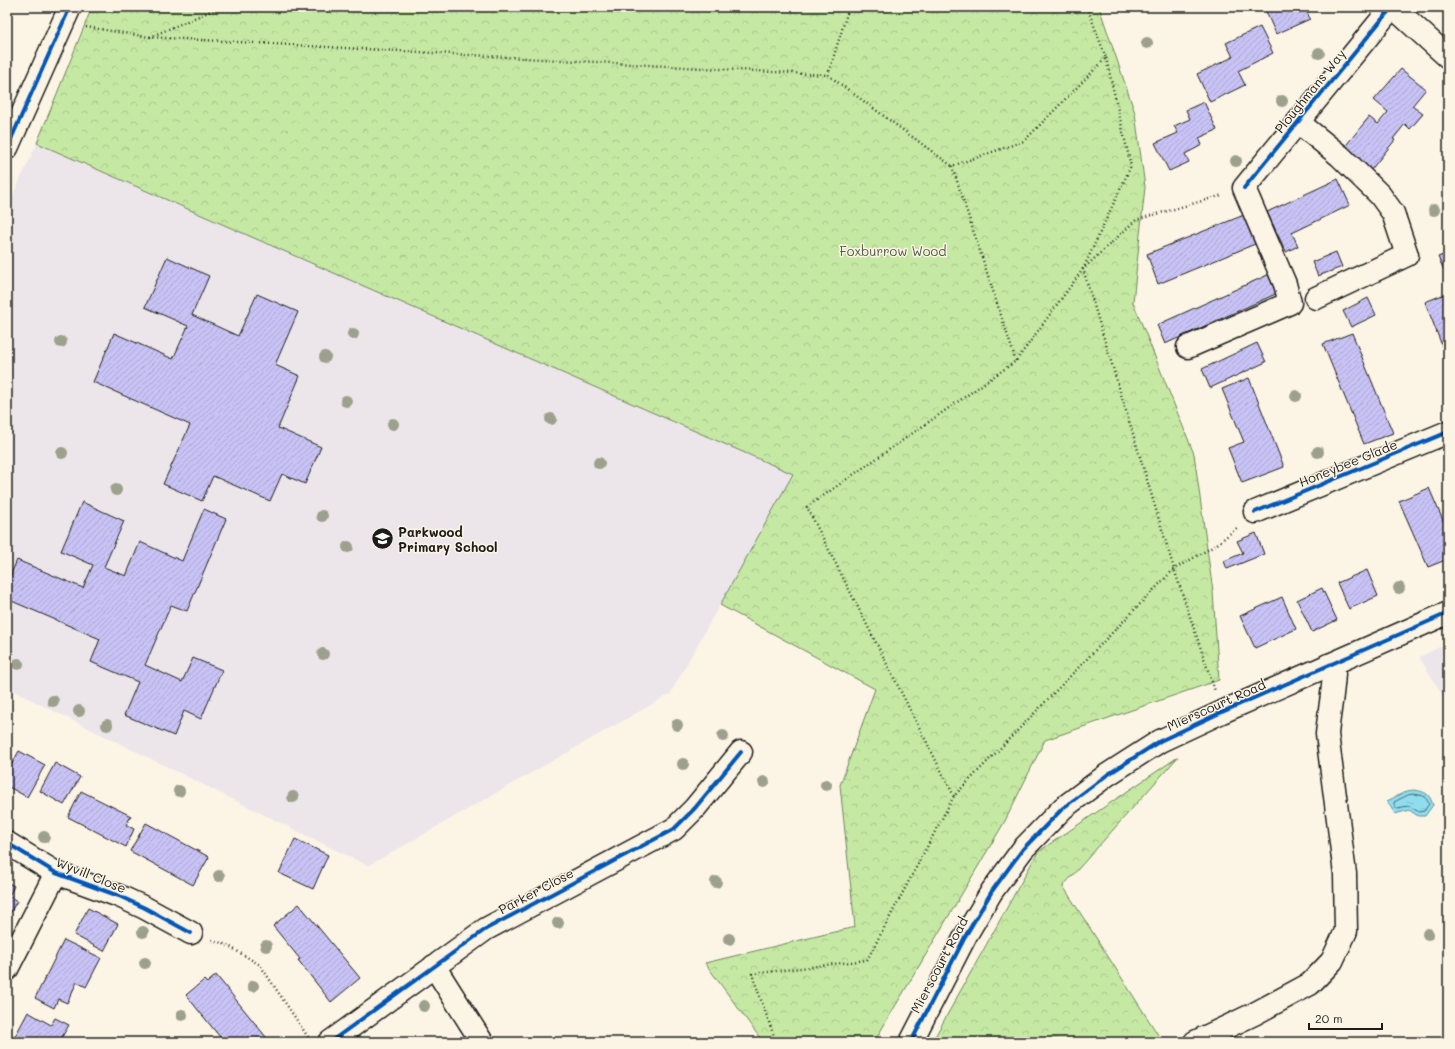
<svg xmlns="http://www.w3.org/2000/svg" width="1455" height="1049" viewBox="0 0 1455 1049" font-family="Mali,sans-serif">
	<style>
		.built { fill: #ece6ea }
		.forest { fill: url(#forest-crowns); stroke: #708260 }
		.water { fill: url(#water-ripples); stroke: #61909b }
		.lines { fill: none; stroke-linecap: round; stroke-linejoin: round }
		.shore { stroke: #4a6970; stroke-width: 1 }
		.building { fill: url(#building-hatch); stroke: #1c1c1c }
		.minor-casing { stroke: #1c1c1c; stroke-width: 25 }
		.path { stroke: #1c1c1c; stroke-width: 2.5; stroke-dasharray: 1 3; stroke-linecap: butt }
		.minor { stroke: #fcf5e5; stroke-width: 22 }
		.cycleway-casing { stroke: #fcf5e5; stroke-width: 6 }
		.cycleway { stroke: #0057b8; stroke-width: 4 }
		.tree { fill: #9da08c }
		.labels { text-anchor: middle; stroke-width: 3; stroke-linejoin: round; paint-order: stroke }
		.street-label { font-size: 13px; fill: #1c1c1c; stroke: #fcf5e5 }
		.park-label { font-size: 13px; fill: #4f5a44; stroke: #fcf5e5 }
		.poi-label { font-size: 13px; font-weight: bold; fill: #1c1c1c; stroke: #fcf5e5; text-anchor: start }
	</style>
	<defs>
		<pattern id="forest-crowns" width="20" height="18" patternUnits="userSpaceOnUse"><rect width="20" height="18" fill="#c5e9a3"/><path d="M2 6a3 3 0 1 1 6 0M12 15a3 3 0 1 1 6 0" fill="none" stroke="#a9c78c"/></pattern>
		<pattern id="water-ripples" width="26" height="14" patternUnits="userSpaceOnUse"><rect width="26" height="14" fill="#8fddef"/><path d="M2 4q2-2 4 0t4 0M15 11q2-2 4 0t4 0" fill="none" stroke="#7bbdcc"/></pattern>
		<pattern id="building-hatch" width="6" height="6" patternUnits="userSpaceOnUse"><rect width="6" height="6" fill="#c8c3f5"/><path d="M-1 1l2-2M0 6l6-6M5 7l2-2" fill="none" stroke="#aba7d1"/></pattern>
	</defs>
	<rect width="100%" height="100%" fill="#fcf5e5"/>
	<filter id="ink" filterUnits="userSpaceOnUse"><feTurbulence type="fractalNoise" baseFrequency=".025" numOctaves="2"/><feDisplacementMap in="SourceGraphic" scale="8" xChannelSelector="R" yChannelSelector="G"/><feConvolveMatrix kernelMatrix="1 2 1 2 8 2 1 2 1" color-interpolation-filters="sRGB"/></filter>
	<g filter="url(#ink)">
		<g class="built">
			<path d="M37,143L793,474L670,694L368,866L7,688V208Z"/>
			<path d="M1448,643V704L1419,657Z"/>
		</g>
		<g class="forest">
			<path d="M92,7H1099L1135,113L1145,187L1133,302L1194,454L1213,592L1219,680L1045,740L1005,821L874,1042H763L705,963L855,927L840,785L875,689L720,605L793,474L37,143Z"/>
			<path d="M1178,757L1063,886L1162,1041L1159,1042H932L1038,852Z"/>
		</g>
		<path class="water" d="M1414,790C1426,792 1429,793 1433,805L1425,816H1418L1409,810L1395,814L1387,801L1407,791Z"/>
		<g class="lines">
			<path class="shore" d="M1414,794C1421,795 1426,796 1429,804L1424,811L1419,812L1409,806L1396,808L1394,804V802L1408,795Z"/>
		</g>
		<g class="building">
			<path d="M1264,7H1305L1310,19L1276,34Z"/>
			<path d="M1306,7H1315L1308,10Z"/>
			<path d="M1260,27L1273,53L1238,71L1245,85L1210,102L1197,74L1233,57L1226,43Z"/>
			<path d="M1401,69L1426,89L1412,106L1423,114L1410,129L1405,124L1393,139L1395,140L1370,171L1343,149L1369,117L1378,124L1388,112L1374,100Z"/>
			<path d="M1204,102L1217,130L1199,138L1202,145L1185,154L1189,162L1169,171L1155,143L1178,133L1174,126L1190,119L1186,110Z"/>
			<path d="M1338,179L1350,205L1292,233L1298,246L1286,252L1267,212Z"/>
			<path d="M1244,215L1255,244L1158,284L1147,254Z"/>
			<path d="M1336,252L1342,267L1318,276L1312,262Z"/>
			<path d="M1448,253V279L1438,257Z"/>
			<path d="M167,257L209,276L192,315L238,336L257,294L298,312L275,365L300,376L278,428L321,447L305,484L282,474L270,501L213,476L202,501L163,484L190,425L93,382L114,333L173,359L188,326L145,307Z"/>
			<path d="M1272,273L1280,292L1165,344L1157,325Z"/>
			<path d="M1445,294L1448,301V361L1425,302Z"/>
			<path d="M1368,298L1376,315L1351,327L1343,311Z"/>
			<path d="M1352,333L1393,433L1364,444L1323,344Z"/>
			<path d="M1257,343L1266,362L1210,388L1202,369Z"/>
			<path d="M1249,378L1284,467L1242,483L1228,448L1244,442L1222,389Z"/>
			<path d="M1429,488L1448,532V559L1428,567L1399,501Z"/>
			<path d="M82,502L124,521L104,567L126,576L140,542L182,561L204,509L226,519L187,611L171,605L145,665L182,682L193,658L222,670L201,719L184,711L174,736L124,715L138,682L91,662L100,639L7,599V583L17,560L83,588L93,565L61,551Z"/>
			<path d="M1256,533L1264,554L1227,569L1224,561L1243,553L1237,541Z"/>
			<path d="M1367,570L1378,596L1349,609L1337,583Z"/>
			<path d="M1322,588L1337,620L1312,632L1297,600Z"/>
			<path d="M1282,597L1296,629L1255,648L1240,616Z"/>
			<path d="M7,745L12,747L7,757Z"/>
			<path d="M19,751L45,765L27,797L7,786V773Z"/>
			<path d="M55,763L80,777L64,805L40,791Z"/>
			<path d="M81,791L131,816L126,825L134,829L126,847L68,817Z"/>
			<path d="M146,823L209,857L193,885L130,851Z"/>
			<path d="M295,839L328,855L313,889L279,873Z"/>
			<path d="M7,882L14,886L9,896L17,901L7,918Z"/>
			<path d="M299,904L360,978L331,1002L298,960L300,959L273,926Z"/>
			<path d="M88,908L118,924L104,951L74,935Z"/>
			<path d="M64,940L101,958L86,987L77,982L67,1003L58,999L54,1008L35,998Z"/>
			<path d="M216,975L270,1042H224L186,995L204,980L207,983Z"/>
			<path d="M28,1012L51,1025L55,1018L69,1025L59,1042H12Z"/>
		</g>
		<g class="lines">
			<defs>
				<g id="minor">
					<path d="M1393,7L1448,57"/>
					<path d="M1298,122L1340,156L1380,195L1393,213L1407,255L1316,298"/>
					<path d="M7,148L70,7"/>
					<path d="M1188,347L1290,303L1285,284L1244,188L1392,7"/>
					<path d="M1255,512L1448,432"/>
					<path d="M7,843L56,873L119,896L145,908L191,933"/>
					<path d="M434,966L482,1042"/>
					<path d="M7,969L56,873"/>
					<path d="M330,1042L486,929L674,829L695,808L741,752"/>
					<path d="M911,1042L966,935L992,891L1023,849L1063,808L1107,775L1160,741L1222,712L1448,613"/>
					<path d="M1195,1042L1254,1014L1310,984L1332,961L1346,931L1345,874L1327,734C1329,713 1333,694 1334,673L1328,665"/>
				</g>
			</defs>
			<use href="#minor" class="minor-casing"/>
			<g class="path">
				<path d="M86,27L149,37L828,75L952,166L1024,141L1106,58L1087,7"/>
				<path d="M150,37L220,7"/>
				<path d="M1106,58L1131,166L1083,269L1174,569L1216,545L1238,527"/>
				<path d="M828,75L849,7"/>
				<path d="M952,166L1016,361"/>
				<path d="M954,796L807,507L1016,361L1083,269L1136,220L1223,195"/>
				<path d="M212,940L227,945L260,965L308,1037"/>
				<path d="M776,1042L752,974L867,960L954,796L1174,569L1215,691"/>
			</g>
			<use href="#minor" class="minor"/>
			<defs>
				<g id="cycleway">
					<path d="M7,148L70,7"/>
					<path d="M1244,188L1392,7"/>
					<path d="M1255,512L1448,432"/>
					<path d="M7,843L56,873L119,896L145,908L191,933"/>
					<path d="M330,1042L486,929L674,829L695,808L741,752"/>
					<path d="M911,1042L966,935L992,891L1023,849L1063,808L1107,775L1160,741L1222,712L1448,613"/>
				</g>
			</defs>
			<use href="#cycleway" class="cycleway-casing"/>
			<use href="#cycleway" class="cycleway"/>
		</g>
		<g class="tree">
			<circle cx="1147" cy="43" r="6"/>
			<circle cx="1319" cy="53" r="6"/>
			<circle cx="1282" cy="101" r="6"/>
			<circle cx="1236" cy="161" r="6"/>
			<circle cx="1434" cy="210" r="6"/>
			<circle cx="353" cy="334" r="6"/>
			<circle cx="61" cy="342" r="6"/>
			<circle cx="325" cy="357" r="6"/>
			<circle cx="1296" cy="396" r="6"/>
			<circle cx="346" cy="401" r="6"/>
			<circle cx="551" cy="419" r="6"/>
			<circle cx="393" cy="424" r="6"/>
			<circle cx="1318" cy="452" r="6"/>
			<circle cx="62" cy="453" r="6"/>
			<circle cx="599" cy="463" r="6"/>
			<circle cx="116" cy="490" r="6"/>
			<circle cx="322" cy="516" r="6"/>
			<circle cx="348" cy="547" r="6"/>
			<circle cx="1399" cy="588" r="6"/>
			<circle cx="323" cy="654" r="6"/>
			<circle cx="18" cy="664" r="6"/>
			<circle cx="53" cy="701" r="6"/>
			<circle cx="79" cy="711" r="6"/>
			<circle cx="107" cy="725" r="6"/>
			<circle cx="677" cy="725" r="6"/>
			<circle cx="723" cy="736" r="6"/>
			<circle cx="683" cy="764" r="6"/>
			<circle cx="764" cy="782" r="6"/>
			<circle cx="826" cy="785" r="6"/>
			<circle cx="179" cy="791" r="6"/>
			<circle cx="293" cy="797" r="6"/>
			<circle cx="44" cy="837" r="6"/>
			<circle cx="219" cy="876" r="6"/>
			<circle cx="716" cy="882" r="6"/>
			<circle cx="558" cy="923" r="6"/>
			<circle cx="143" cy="932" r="6"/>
			<circle cx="1428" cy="934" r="6"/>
			<circle cx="729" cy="939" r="6"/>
			<circle cx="266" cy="946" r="6"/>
			<circle cx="145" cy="963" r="6"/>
			<circle cx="253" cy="986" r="6"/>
			<circle cx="424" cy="1006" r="6"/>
			<circle cx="182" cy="1015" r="6"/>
		</g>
	</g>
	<defs>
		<symbol id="school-disc" viewBox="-11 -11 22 22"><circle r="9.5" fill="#1c1c1c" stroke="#fcf5e5"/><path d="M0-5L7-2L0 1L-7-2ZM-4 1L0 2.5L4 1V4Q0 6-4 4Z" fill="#fff"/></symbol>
	</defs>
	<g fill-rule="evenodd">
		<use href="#school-disc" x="370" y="526" width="25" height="25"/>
	</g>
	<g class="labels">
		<g class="street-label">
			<text transform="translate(1310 91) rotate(-51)" y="5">Ploughmans Way</text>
			<text transform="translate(1348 463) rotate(-22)" y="5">Honeybee Glade</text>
			<text transform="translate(1216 705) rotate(-24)" y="5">Mierscourt Road</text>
			<text transform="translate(91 875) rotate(22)" y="5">Wyvill Close</text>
			<text transform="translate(536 891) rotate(-28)" y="5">Parker Close</text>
			<text transform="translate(939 965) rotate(-62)" y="5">Mierscourt Road</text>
		</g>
		<g class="park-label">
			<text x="893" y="256">Foxburrow Wood</text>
		</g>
		<g class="poi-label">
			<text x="398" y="537">Parkwood<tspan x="398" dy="15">Primary School</tspan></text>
		</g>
	</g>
	<rect width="1455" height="1049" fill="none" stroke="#fcf5e5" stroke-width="24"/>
	<rect x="12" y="12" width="1431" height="1025" fill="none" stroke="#1c1c1c" stroke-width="1.5" filter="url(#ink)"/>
	<path d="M1309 1023v6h73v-6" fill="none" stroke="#1c1c1c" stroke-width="2"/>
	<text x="1315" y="1023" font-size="12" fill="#1c1c1c" stroke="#fcf5e5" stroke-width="3" paint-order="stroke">20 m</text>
</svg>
